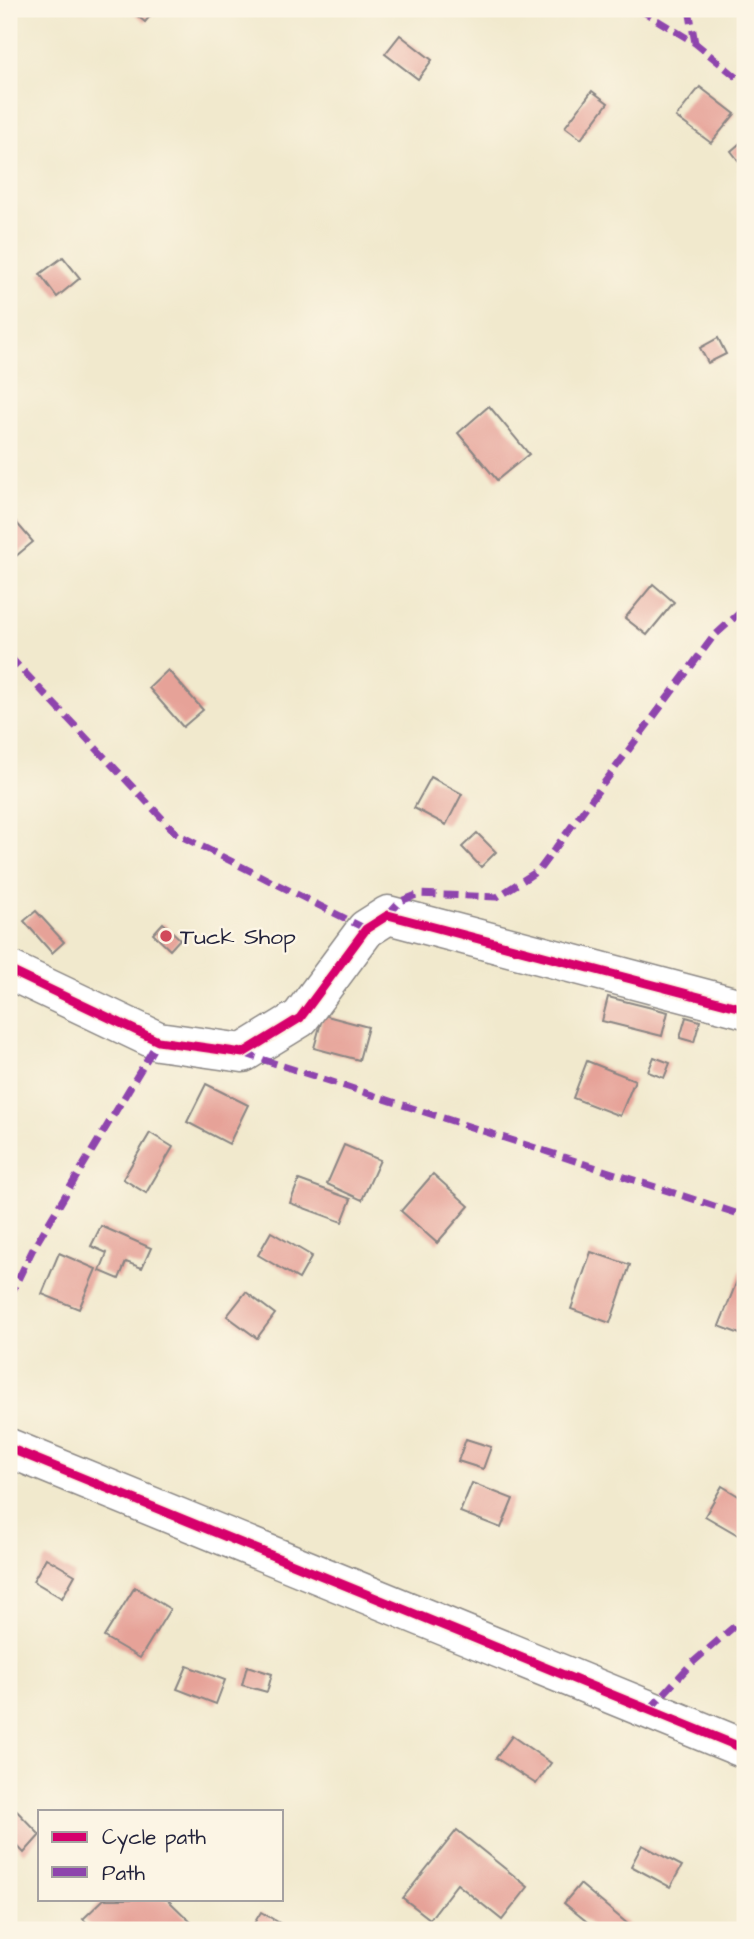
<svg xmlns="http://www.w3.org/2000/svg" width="754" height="1939" viewBox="0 0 754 1939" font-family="'Architects Daughter',sans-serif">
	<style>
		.building { fill: #e6a298 }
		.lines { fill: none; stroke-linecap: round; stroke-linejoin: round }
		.minor-casing { stroke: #8a8684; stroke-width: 41 }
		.minor { stroke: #fff; stroke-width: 38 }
		.quiet { stroke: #8e44ad; stroke-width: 7; stroke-dasharray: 14 7; stroke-linecap: butt }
		.cycleway-casing { stroke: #fcf5e5; stroke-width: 13 }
		.cycleway { stroke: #d6006c; stroke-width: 9 }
		.poi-dot { fill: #d1495b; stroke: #fcf5e5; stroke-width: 2.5 }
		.labels { text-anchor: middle; stroke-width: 5; stroke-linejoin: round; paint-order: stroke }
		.poi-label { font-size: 23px; fill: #22223b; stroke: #fcf5e5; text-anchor: start }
	</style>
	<rect width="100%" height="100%" fill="#fcf5e5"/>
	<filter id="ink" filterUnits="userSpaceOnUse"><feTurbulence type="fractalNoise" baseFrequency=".0143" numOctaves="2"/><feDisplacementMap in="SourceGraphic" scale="14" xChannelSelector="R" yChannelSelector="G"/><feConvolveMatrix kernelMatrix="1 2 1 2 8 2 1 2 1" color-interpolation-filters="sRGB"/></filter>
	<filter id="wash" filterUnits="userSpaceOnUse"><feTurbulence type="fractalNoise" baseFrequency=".00686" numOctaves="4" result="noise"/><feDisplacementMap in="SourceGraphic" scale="28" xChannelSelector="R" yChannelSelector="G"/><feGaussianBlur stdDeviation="1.57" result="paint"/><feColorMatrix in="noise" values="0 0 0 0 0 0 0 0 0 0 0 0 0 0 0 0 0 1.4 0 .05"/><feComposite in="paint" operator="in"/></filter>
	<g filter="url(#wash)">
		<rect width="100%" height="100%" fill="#f1e9cd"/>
		<g id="blocks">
			<g class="building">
				<path d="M129,9H156L145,22Z"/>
				<path d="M400,35L432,60L418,79L385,54Z"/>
				<path d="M700,87L735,114L711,143L676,117Z"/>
				<path d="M592,91L608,103L581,139L565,127Z"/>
				<path d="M745,139V169L731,151Z"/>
				<path d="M63,257L80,278L57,297L40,274Z"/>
				<path d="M718,338L726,354L708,363L700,348Z"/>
				<path d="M489,406L529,454L497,480L458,433Z"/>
				<path d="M9,514L33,542L16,556L9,548Z"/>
				<path d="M653,584L674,602L647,635L625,618Z"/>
				<path d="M168,670L203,710L183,727L149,688Z"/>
				<path d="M431,777L462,794L446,825L414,808Z"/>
				<path d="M477,833L496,852L481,867L462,847Z"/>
				<path d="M36,911L64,942L52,953L24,921Z"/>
				<path d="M163,923L180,939L170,950L153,934Z"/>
				<path d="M608,997L668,1012L662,1036L602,1021Z"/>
				<path d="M323,1015L368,1027L359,1060L314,1048Z"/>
				<path d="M686,1017L700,1021L694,1042L680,1038Z"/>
				<path d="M654,1057L670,1063L664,1078L648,1072Z"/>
				<path d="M587,1061L635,1080L620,1116L573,1098Z"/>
				<path d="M206,1084L248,1105L229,1144L187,1122Z"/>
				<path d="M150,1133L173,1147L146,1193L123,1179Z"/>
				<path d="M344,1145L380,1160L362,1200L327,1184Z"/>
				<path d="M433,1174L469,1206L437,1243L401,1211Z"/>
				<path d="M299,1180L351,1199L342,1222L290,1203Z"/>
				<path d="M101,1226L151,1248L142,1268L126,1262L119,1279L100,1271L107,1253L91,1246Z"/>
				<path d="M271,1232L312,1256L299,1279L258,1255Z"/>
				<path d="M591,1252L630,1265L610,1323L571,1309Z"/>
				<path d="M59,1253L96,1269L79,1309L42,1294Z"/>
				<path d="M745,1261V1336L719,1326Z"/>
				<path d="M246,1292L275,1314L257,1338L227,1316Z"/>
				<path d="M466,1439L491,1447L483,1469L458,1461Z"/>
				<path d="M472,1483L513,1499L501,1528L460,1512Z"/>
				<path d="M722,1486L745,1500V1539L705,1516Z"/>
				<path d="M46,1558L75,1575L62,1598L33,1581Z"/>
				<path d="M135,1587L170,1609L140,1658L104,1637Z"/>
				<path d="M187,1666L225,1680L216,1704L177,1689Z"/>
				<path d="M247,1666L272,1674L267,1692L242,1685Z"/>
				<path d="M512,1736L551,1763L536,1784L496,1758Z"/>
				<path d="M9,1803L40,1835L24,1853L9,1837Z"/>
				<path d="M457,1830L528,1887L502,1920L457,1884L430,1919L403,1898Z"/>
				<path d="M642,1845L682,1866L670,1887L631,1866Z"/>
				<path d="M580,1884L635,1930H597L564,1903Z"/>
				<path d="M104,1899H167L199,1930H94L83,1919Z"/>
				<path d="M261,1912L283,1925L279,1930H250Z"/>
			</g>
		</g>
	</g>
	<g filter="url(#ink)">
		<use href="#blocks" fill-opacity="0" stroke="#8a8684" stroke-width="2"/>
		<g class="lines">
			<defs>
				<g id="minor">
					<path d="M9,970L158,1041L243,1053L300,1018L366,929L388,915L745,1009"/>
					<path d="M9,1448L745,1749"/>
				</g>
			</defs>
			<use href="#minor" class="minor-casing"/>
			<use href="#minor" class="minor"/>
			<g class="quiet">
				<path d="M639,9L695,43L745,84"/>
				<path d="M689,9L695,43"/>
				<path d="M9,656L177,834L366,929"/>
				<path d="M388,915L401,901L419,894L497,897L539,870L713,637L745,608"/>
				<path d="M243,1053L745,1216"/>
				<path d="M9,1298L33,1249L158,1041"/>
				<path d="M650,1709L692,1663L745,1617"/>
			</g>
			<defs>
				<g id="cycleway">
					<path d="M9,970L158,1041L243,1053L300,1018L366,929L388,915L745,1009"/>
					<path d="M9,1448L745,1749"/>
				</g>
			</defs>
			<use href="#cycleway" class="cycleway-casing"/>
			<use href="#cycleway" class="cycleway"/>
		</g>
	</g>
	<circle class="poi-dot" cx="166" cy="936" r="7"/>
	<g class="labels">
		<g class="poi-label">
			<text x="180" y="944">Tuck Shop</text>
		</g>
	</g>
	<rect width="754" height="1939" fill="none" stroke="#fcf5e5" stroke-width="35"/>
	<rect x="38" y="1810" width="245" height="91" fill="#fcf5e5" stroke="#a5a1a1" stroke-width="2"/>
	<rect x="52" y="1832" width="35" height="10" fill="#d6006c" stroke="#a5a1a1" stroke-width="2"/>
	<text x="102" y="1844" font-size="21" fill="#22223b">Cycle path</text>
	<rect x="52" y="1867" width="35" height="10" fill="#8e44ad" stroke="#a5a1a1" stroke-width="2"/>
	<text x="102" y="1880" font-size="21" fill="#22223b">Path</text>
</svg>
